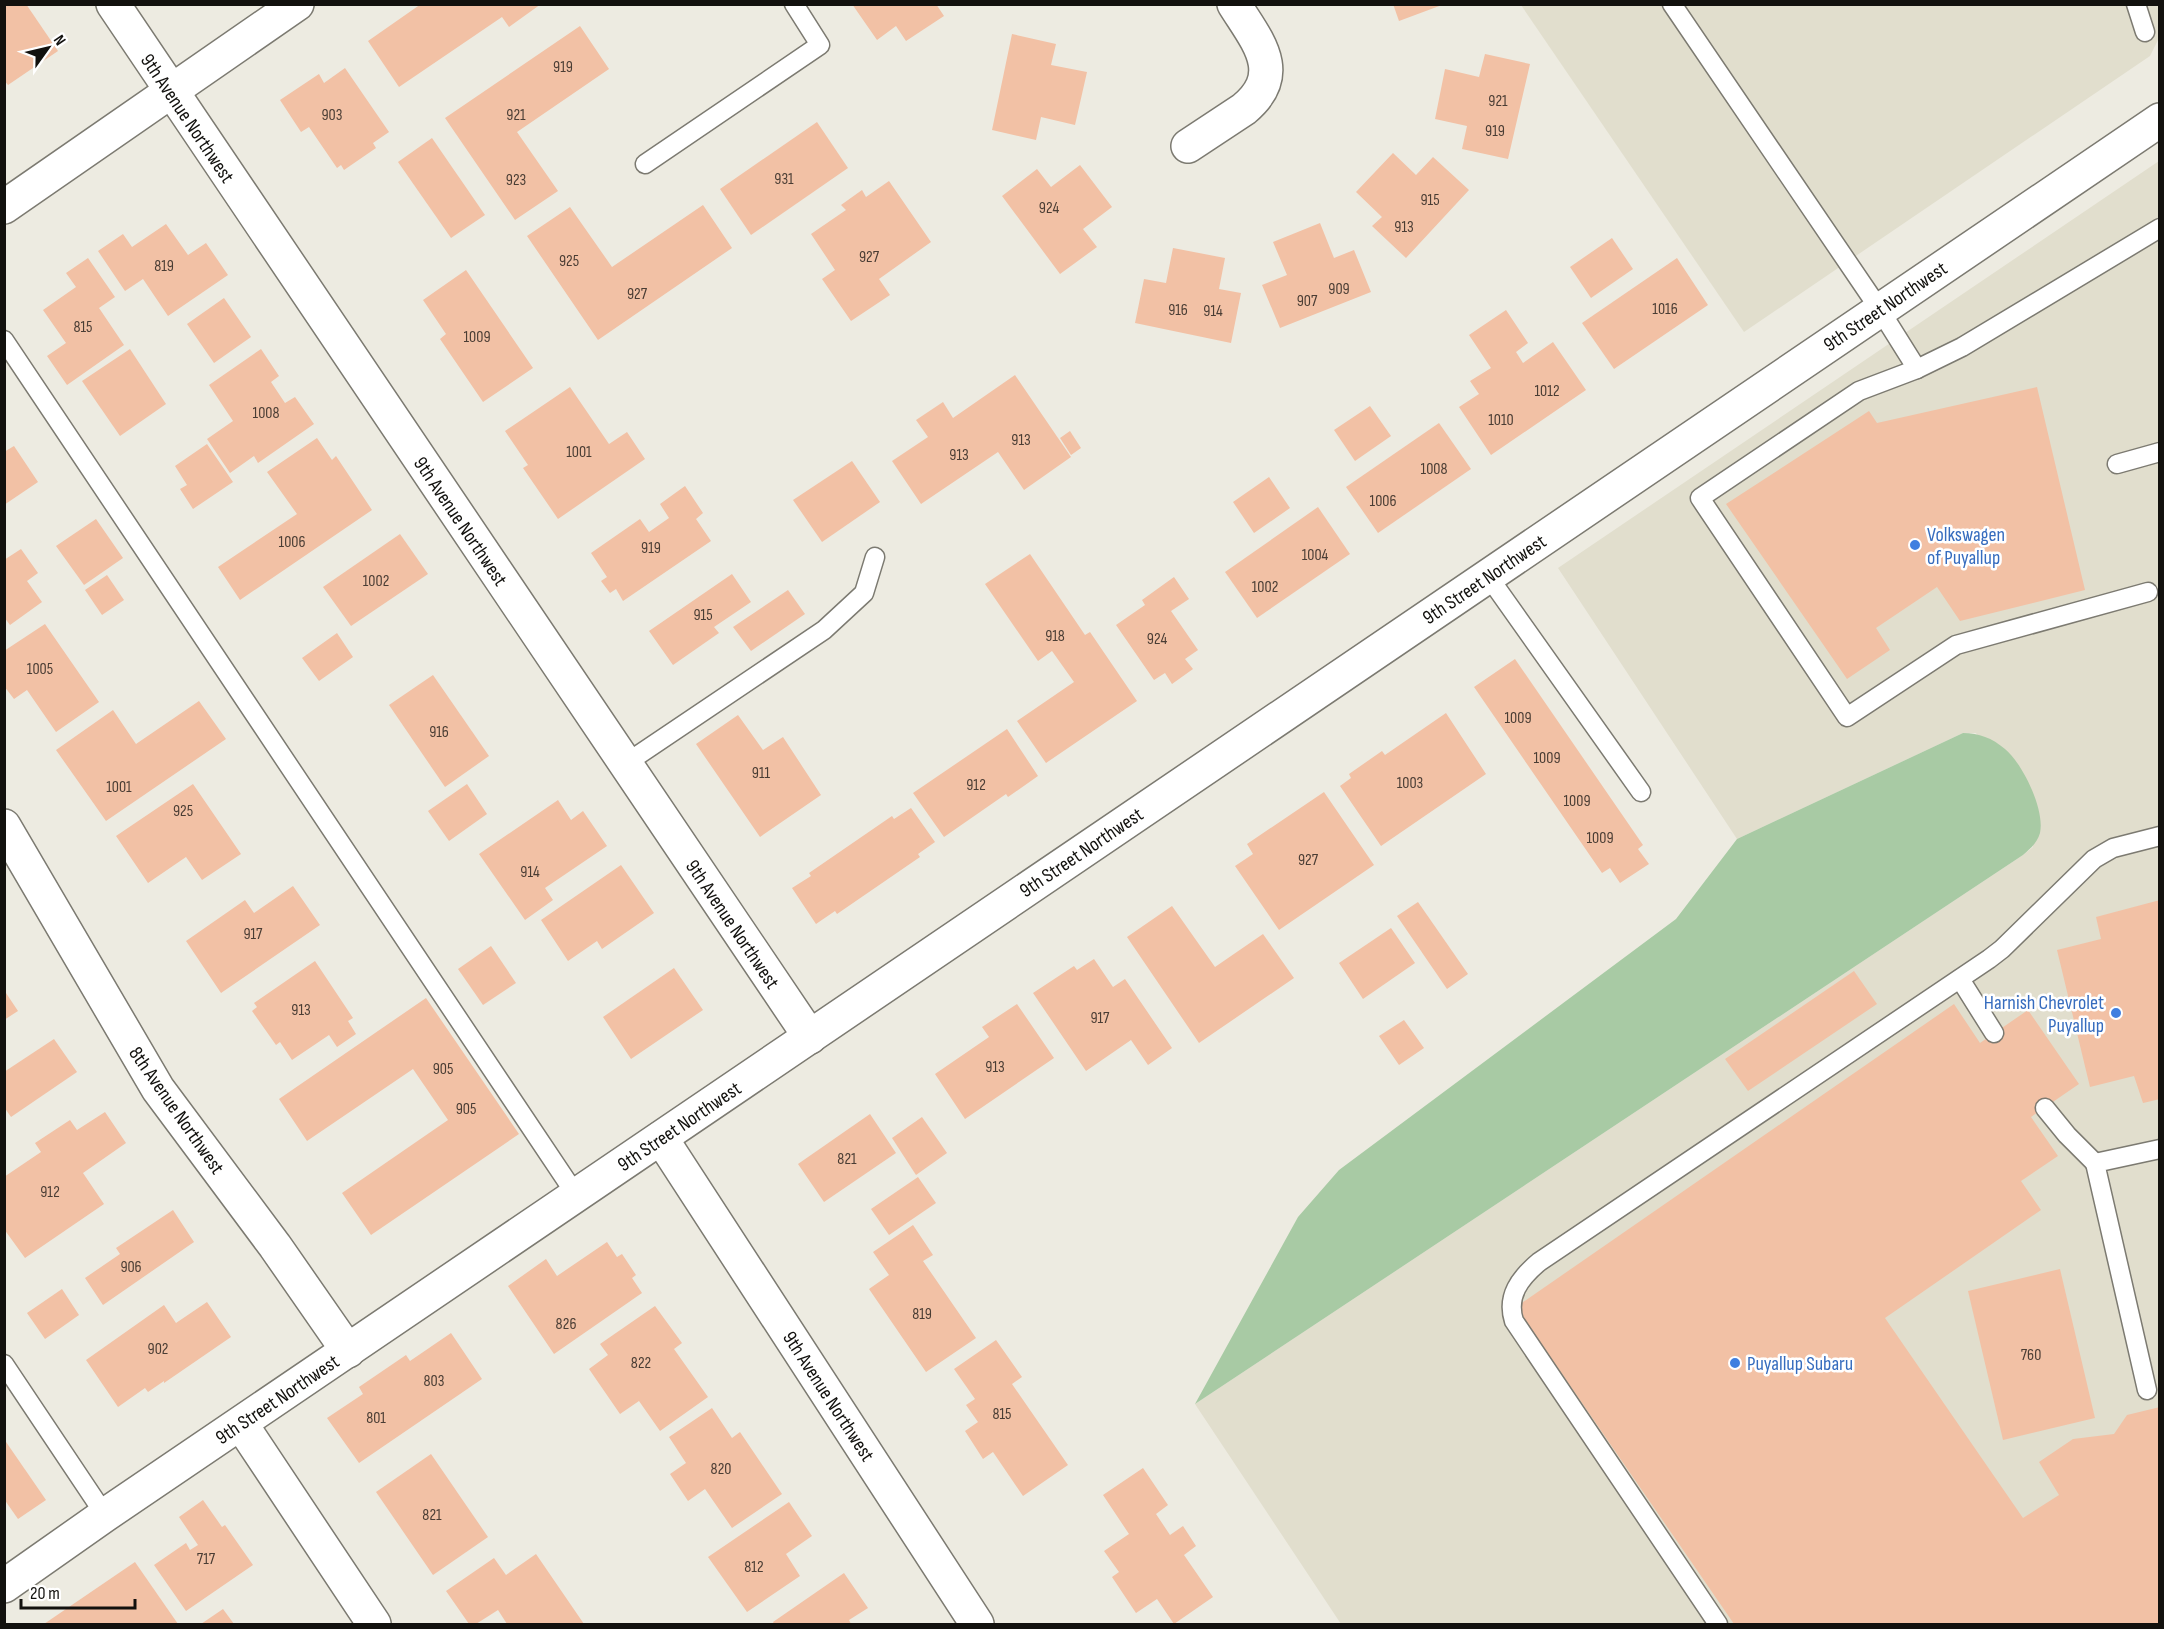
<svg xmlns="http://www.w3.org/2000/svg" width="2164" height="1629" viewBox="0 0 2164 1629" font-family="'Sofia Sans Condensed',sans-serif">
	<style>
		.built { fill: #e1decd }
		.green { fill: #a8caa4 }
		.building { fill: #f2c1a5 }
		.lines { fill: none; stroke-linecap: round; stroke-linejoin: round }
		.service-casing { stroke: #7c7a71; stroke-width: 21 }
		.minor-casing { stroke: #7c7a71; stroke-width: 36 }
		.service { stroke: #fff; stroke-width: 18 }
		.minor { stroke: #fff; stroke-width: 33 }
		.shop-dot { fill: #3f7fe0; stroke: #fff; stroke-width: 2 }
		.labels { text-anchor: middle; stroke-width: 5; stroke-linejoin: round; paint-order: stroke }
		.number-label { font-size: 16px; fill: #4a3d34 }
		.street-label { font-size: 20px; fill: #12110e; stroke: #fff }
		.shop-label { font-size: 20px; fill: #366cbe; stroke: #fff; text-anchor: start }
	</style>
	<rect width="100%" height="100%" fill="#edebe1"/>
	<g class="built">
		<path d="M2159,4L2160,36L2150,56L1744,332L1521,5Z"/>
		<path d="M2159,161V1624H1341L1195,1404L2023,855L2033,847L1976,733H1963L1737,839L1558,568Z"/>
	</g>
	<path class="green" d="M1963,733C1979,733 1992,738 2005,749C2023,764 2045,810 2040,833C2037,843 2030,849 2023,855L1195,1404L1298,1217L1339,1170L1676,919L1737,839Z"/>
	<g class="building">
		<path d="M4,4H26L58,51L8,85L4,80Z"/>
		<path d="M421,4H541L509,27L502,17L399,87L368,41Z"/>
		<path d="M852,4H936L944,16L906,41L896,26L877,40Z"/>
		<path d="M1393,4H1442V5L1399,21Z"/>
		<path d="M580,26L609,69L517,132L558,191L515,220L445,118Z"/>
		<path d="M1012,34L1056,44L1051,65L1087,72L1075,125L1041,117L1036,140L992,130Z"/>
		<path d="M1485,54L1530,64L1508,159L1462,149L1467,126L1435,119L1445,69L1479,77Z"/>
		<path d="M345,68L389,132L373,143L376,148L344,170L341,165L337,168L309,127L301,132L280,100L319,74L324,83Z"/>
		<path d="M817,122L848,168L751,235L720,189Z"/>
		<path d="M432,138L485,215L451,238L398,162Z"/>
		<path d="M1393,153L1416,175L1433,157L1469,190L1406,258L1372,226L1382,217L1356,192Z"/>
		<path d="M1080,165L1112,207L1083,229L1097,247L1060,274L1002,196L1037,169L1051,187Z"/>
		<path d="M889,181L931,242L879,279L890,295L851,321L822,279L835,270L811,234L846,210L841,205L862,190L866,197Z"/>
		<path d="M703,205L732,248L598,340L527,236L570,207L612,267Z"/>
		<path d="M1320,223L1334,258L1354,250L1371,292L1280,328L1262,285L1287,275L1273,242Z"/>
		<path d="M166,224L188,255L206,243L228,275L168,316L143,279L125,291L98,251L123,234L132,247Z"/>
		<path d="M1612,238L1633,269L1591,298L1570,267Z"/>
		<path d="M1173,248L1225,258L1219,289L1241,293L1231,343L1135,323L1144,279L1166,283Z"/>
		<path d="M88,258L115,297L99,308L124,345L67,385L47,356L66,343L43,310L76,287L66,273Z"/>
		<path d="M1677,258L1708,305L1614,369L1582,323Z"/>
		<path d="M466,270L533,368L483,402L440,339L446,334L423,300Z"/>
		<path d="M224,298L251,337L214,363L187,324Z"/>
		<path d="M1506,310L1528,343L1516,352L1523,363L1553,342L1586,390L1491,455L1459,407L1479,394L1470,381L1491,368L1469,335Z"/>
		<path d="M130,349L166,404L120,436L82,381Z"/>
		<path d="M261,349L279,376L271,382L285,403L295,397L314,424L258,463L254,456L230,473L207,439L233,421L209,385Z"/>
		<path d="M1015,375L1071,457L1024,490L998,452L921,504L892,461L928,437L916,420L943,402L953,418Z"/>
		<path d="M570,387L609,444L627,432L645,459L558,519L523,468L528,465L505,431Z"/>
		<path d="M2037,387L2085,590L1960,621L1937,587L1876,628L1890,650L1847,679L1726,504L1869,411L1877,423Z"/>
		<path d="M1370,406L1391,436L1355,461L1334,430Z"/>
		<path d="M1439,423L1471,469L1378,533L1346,487Z"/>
		<path d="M1070,431L1081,448L1071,455L1060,438Z"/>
		<path d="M317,438L332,460L336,456L372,510L240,600L218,567L297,514L267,472Z"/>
		<path d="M207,444L233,482L193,509L180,489L187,485L175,466Z"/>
		<path d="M14,446L38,482L4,505V452Z"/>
		<path d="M852,461L880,502L822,542L793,500Z"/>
		<path d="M1269,477L1290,508L1254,533L1233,502Z"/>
		<path d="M685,486L703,513L696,519L711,541L623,601L616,589L610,593L601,581L607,577L591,553L640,519L649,532L669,518L660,504Z"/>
		<path d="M1318,507L1350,554L1257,618L1225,572Z"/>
		<path d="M96,519L123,558L84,585L56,546Z"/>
		<path d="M400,534L428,574L351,626L323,587Z"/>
		<path d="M21,549L38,573L27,581L42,602L10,625L4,617V560Z"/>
		<path d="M1030,554L1085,635L1090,632L1137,701L1046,763L1017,721L1074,682L1052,651L1038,661L985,584Z"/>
		<path d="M732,574L751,602L714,627L719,633L673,665L649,631Z"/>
		<path d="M107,575L124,600L102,615L85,590Z"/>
		<path d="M1174,577L1189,599L1171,611L1198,650L1185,659L1193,669L1172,684L1165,673L1154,680L1116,625L1145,605L1142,600Z"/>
		<path d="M788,590L805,614L751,651L733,627Z"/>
		<path d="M45,624L99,702L56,732L27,690L14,699L4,686V651Z"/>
		<path d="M337,633L353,657L319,681L302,658Z"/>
		<path d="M1515,659L1643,845L1638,849L1649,864L1620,883L1610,868L1602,873L1474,687Z"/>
		<path d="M433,675L489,756L445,787L389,705Z"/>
		<path d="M199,701L226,739L106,821L56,750L113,710L136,744Z"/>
		<path d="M1446,713L1486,774L1381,846L1340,786L1351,778L1349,774L1382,751L1385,755Z"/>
		<path d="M738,715L763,750L783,737L821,795L760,837L696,744Z"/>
		<path d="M1007,729L1038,776L1008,797L1006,794L944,837L913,793Z"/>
		<path d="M193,784L241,854L202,880L186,857L148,883L116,836Z"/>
		<path d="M467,784L487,814L449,841L428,811Z"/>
		<path d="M1324,792L1374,865L1279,930L1235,866L1253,854L1247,844Z"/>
		<path d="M558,800L571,820L583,811L607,846L545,888L553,900L525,920L479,854Z"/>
		<path d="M911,808L935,842L918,854L920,857L837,914L835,911L816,924L792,888L811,876L809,873L892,816L894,819Z"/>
		<path d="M621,865L654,913L602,949L597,941L568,961L541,920Z"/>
		<path d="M293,886L320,925L221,993L186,941L245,900L254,913Z"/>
		<path d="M2160,900V1099L2143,1103L2134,1076L2090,1087L2057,950L2101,939L2096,917Z"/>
		<path d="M1418,902L1468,974L1447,989L1397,916Z"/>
		<path d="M1172,906L1215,967L1263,934L1294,978L1199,1043L1127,937Z"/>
		<path d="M1391,928L1415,963L1363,999L1339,963Z"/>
		<path d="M491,946L516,983L483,1005L458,969Z"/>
		<path d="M1094,959L1113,987L1125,979L1172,1048L1148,1065L1131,1040L1086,1071L1033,993L1074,966L1077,970Z"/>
		<path d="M315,961L353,1018L348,1021L356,1034L337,1047L329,1035L292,1060L280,1042L276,1045L252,1011L257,1007L254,1003Z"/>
		<path d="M674,968L703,1010L631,1059L603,1017Z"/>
		<path d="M1854,971L1877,1004L1748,1091L1725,1059Z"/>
		<path d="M4,990L18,1011L4,1020Z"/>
		<path d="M426,998L519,1134L371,1235L342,1193L448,1120L413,1069L307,1141L279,1099Z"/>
		<path d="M1017,1004L1054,1058L965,1119L935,1074L989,1037L982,1027Z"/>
		<path d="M1954,1004L1980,1043L2028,1010L2079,1084L2031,1117L2058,1156L2021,1181L2041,1210L1885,1318L2023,1518L2059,1495L2039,1462L2073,1439L2114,1434L2127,1415L2160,1407V1624H1734L1516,1307Z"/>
		<path d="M1404,1020L1424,1048L1399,1065L1379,1036Z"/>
		<path d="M54,1039L77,1072L11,1117L4,1107V1072Z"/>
		<path d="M105,1112L126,1143L83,1173L104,1204L25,1258L4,1229V1177L41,1152L35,1143L70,1120L77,1130Z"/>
		<path d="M870,1114L896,1153L824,1202L798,1164Z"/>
		<path d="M922,1117L947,1153L916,1175L892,1138Z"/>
		<path d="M918,1177L936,1203L889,1235L871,1209Z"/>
		<path d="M173,1210L194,1242L103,1305L85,1278L120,1254L116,1248Z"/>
		<path d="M913,1225L933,1255L923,1261L976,1338L926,1372L869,1289L889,1275L873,1252Z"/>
		<path d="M607,1242L617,1257L622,1254L636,1275L632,1278L642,1293L554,1354L508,1286L546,1259L557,1276Z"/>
		<path d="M2060,1269L2095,1418L2003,1440L1968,1291Z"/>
		<path d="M62,1289L79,1315L45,1339L27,1313Z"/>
		<path d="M207,1302L231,1337L164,1383V1381L148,1392L145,1388L118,1407L86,1360L164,1305L176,1323Z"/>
		<path d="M655,1306L682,1343L674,1349L708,1397L660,1431L639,1401L620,1414L589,1369L608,1355L600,1344Z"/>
		<path d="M451,1333L482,1379L359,1463L327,1418L363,1394L359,1387L406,1355L410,1361Z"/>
		<path d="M996,1340L1022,1377L1012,1384L1068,1465L1023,1496L993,1452L983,1459L965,1431L978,1422L966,1405L975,1399L954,1369Z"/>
		<path d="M712,1408L732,1438L740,1432L782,1494L732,1528L705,1489L688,1501L670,1474L686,1463L669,1437Z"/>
		<path d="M4,1439L46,1500L18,1519L4,1499Z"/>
		<path d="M431,1454L488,1537L433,1575L376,1492Z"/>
		<path d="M1143,1468L1168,1505L1156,1514L1170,1535L1183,1526L1196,1546L1184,1555L1213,1597L1174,1624L1157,1599L1136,1613L1112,1577L1119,1572L1104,1551L1129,1534L1103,1495Z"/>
		<path d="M203,1500L222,1527L225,1525L253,1565L186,1611L154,1565L186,1543L190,1550L198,1545L179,1517Z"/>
		<path d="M789,1502L812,1536L786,1554L800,1576L747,1612L708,1557Z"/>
		<path d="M536,1554L584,1624H507L498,1610L476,1624H469L446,1591L494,1558L506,1575Z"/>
		<path d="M135,1562L178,1624H44Z"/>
		<path d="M844,1573L868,1608L849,1620L851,1624H774L773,1622Z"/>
		<path d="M223,1609L234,1624H201Z"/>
	</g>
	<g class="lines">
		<defs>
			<g id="service">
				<path d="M1672,4L1880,310L1917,369"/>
				<path d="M2136,4L2145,32"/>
				<path d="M645,164L820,45L794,4"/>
				<path d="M4,340L576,1195"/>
				<path d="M2117,464L2160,452"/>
				<path d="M1488,576L1641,792"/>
				<path d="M2148,592L1956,645L1847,717L1700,498L1859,391L1917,369L1962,347L2160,228"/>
				<path d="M625,764L824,630L864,593L875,557"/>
				<path d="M1960,979L1994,1033"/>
				<path d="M2045,1108L2067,1135L2095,1163"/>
				<path d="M4,1364L105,1515"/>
				<path d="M2147,1390L2095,1163L2160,1149"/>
				<path d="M1718,1624L1514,1321C1506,1296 1520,1278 1539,1262L1989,959L2002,949L2094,859L2113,848L2160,836"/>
			</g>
			<g id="minor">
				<path d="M113,4L810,1037"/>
				<path d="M1188,146L1244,109C1287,73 1257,41 1234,4"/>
				<path d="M4,207L297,4"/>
				<path d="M4,826L158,1089L275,1246L348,1351"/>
				<path d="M661,1138L977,1624"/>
				<path d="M241,1424L374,1624"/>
				<path d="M4,1586L105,1515L2160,120"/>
			</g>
		</defs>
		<use href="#service" class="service-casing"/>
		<use href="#minor" class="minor-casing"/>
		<use href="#service" class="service"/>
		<use href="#minor" class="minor"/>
	</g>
	<g class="shop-dot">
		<circle cx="1915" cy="545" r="6"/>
		<circle cx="2116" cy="1013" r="6"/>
		<circle cx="1735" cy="1363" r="6"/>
	</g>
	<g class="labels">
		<g class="number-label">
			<text x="563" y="72">919</text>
			<text x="1498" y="106">921</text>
			<text x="332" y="120">903</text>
			<text x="516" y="120">921</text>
			<text x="1495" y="136">919</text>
			<text x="784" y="184">931</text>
			<text x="516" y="185">923</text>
			<text x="1430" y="205">915</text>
			<text x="1049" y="213">924</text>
			<text x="1404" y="232">913</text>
			<text x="869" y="262">927</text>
			<text x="569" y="266">925</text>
			<text x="164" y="271">819</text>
			<text x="1339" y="294">909</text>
			<text x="637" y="299">927</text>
			<text x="1307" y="306">907</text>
			<text x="1665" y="314">1016</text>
			<text x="1178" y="315">916</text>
			<text x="1213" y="316">914</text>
			<text x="83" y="332">815</text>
			<text x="477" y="342">1009</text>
			<text x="1547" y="396">1012</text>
			<text x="266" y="418">1008</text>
			<text x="1501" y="425">1010</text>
			<text x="1021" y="445">913</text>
			<text x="579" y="457">1001</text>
			<text x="959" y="460">913</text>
			<text x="1434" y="474">1008</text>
			<text x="1383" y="506">1006</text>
			<text x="292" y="547">1006</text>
			<text x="651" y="553">919</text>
			<text x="1315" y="560">1004</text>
			<text x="376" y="586">1002</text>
			<text x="1265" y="592">1002</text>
			<text x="703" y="620">915</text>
			<text x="1055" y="641">918</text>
			<text x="1157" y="644">924</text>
			<text x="40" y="674">1005</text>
			<text x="1518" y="723">1009</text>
			<text x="439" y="737">916</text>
			<text x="1547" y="763">1009</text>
			<text x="761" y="778">911</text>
			<text x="1410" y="788">1003</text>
			<text x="976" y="790">912</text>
			<text x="119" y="792">1001</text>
			<text x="1577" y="806">1009</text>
			<text x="183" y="816">925</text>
			<text x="1600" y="843">1009</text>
			<text x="1308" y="865">927</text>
			<text x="530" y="877">914</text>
			<text x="253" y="939">917</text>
			<text x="301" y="1015">913</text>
			<text x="1100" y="1023">917</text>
			<text x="995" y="1072">913</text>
			<text x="443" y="1074">905</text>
			<text x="466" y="1114">905</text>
			<text x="847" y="1164">821</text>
			<text x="50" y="1197">912</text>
			<text x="131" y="1272">906</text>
			<text x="922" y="1319">819</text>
			<text x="566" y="1329">826</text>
			<text x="158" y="1354">902</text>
			<text x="2031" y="1360">760</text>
			<text x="641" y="1368">822</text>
			<text x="434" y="1386">803</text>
			<text x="1002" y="1419">815</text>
			<text x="376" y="1423">801</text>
			<text x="721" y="1474">820</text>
			<text x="432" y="1520">821</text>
			<text x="206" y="1564">717</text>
			<text x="754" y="1572">812</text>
		</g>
		<g class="street-label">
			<text transform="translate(188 118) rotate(56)" y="7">9th Avenue Northwest</text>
			<text transform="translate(1885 306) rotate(-34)" y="7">9th Street Northwest</text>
			<text transform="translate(461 521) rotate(56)" y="7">9th Avenue Northwest</text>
			<text transform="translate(1484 579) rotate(-34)" y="7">9th Street Northwest</text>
			<text transform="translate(1081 852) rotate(-34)" y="7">9th Street Northwest</text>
			<text transform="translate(733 924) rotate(56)" y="7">9th Avenue Northwest</text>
			<text transform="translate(177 1110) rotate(55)" y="7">8th Avenue Northwest</text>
			<text transform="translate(679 1126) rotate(-34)" y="7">9th Street Northwest</text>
			<text transform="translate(829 1396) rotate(57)" y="7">9th Avenue Northwest</text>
			<text transform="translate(277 1399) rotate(-34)" y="7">9th Street Northwest</text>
		</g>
		<g class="shop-label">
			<text x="1927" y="541">Volkswagen<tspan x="1927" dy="23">of Puyallup</tspan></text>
			<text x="2104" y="1009" text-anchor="end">Harnish Chevrolet<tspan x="2104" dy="23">Puyallup</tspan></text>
			<text x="1747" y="1370">Puyallup Subaru</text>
		</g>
	</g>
	<rect width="2164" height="1629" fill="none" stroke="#12110e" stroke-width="12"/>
	<g transform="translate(48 48) rotate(56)" stroke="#ffffff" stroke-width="4.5" paint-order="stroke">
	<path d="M0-4.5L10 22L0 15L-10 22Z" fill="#12110e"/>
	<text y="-9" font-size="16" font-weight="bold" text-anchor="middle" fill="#12110e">N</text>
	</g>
	<path d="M21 1599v9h114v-9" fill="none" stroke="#12110e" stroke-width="3"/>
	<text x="30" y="1599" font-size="18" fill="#12110e" stroke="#ffffff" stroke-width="4.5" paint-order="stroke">20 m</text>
</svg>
